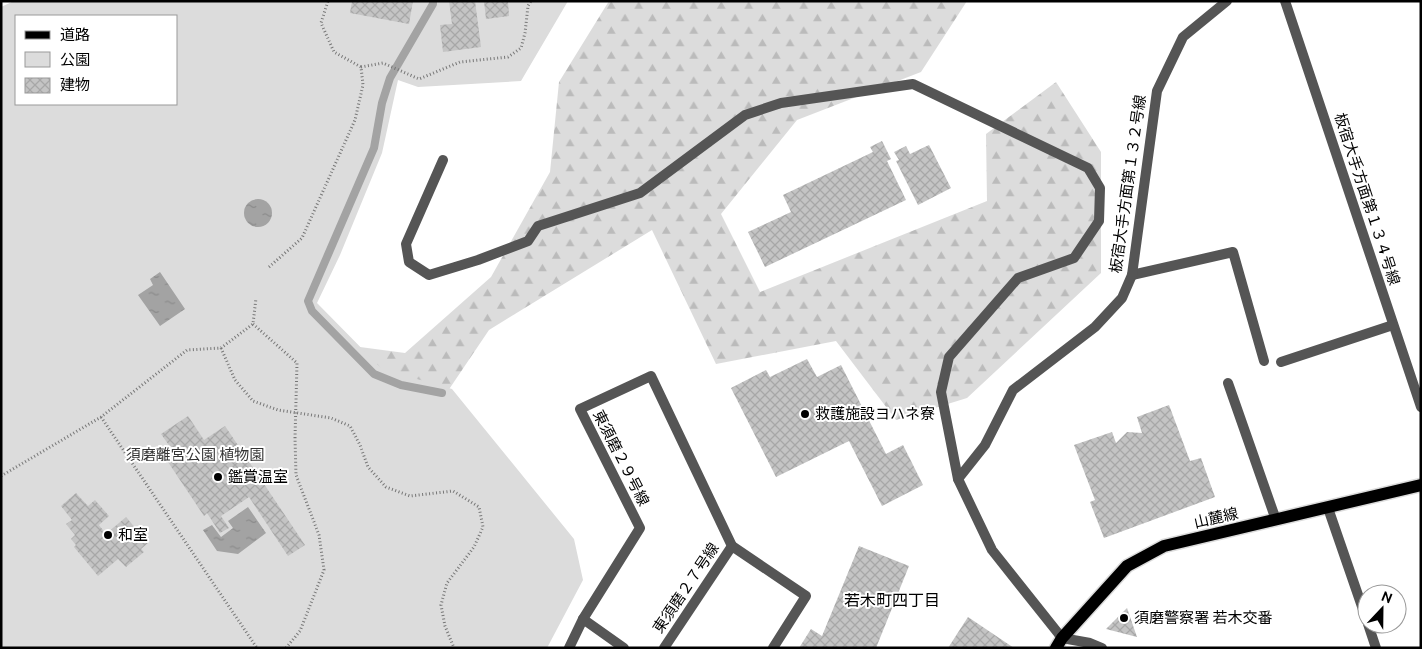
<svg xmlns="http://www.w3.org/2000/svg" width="1422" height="649" viewBox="0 0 1422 649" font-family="Ubuntu,'Noto Sans JP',sans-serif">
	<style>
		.forest { fill: url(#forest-firs) }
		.park { fill: #dcdcdc; fill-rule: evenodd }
		.water { fill: url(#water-ripples) }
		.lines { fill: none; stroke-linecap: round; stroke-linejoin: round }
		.stream { stroke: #a3a3a3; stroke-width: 8 }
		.building { fill: url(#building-cross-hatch) }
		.primary-casing { stroke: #dbdbdb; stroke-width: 15 }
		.path { stroke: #777; stroke-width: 3; stroke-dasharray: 1 2.5; stroke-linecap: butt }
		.lane { stroke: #555; stroke-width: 10 }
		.street { stroke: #555; stroke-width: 10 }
		.primary { stroke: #000; stroke-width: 12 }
		.path-bridge { stroke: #777; stroke-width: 3; stroke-dasharray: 1 2.5; stroke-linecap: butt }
		.poi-dot { fill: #000; stroke: #fff; stroke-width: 2 }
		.labels { text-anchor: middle; stroke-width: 4; stroke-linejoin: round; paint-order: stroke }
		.street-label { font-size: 15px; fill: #000; stroke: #fff }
		.poi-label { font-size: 15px; fill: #000; stroke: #fff; text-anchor: start }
		.park-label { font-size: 15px; fill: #333; stroke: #fff }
		.neighbourhood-label { font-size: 16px; fill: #000; stroke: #fff }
	</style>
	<defs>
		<pattern id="forest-firs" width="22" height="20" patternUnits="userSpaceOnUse" patternTransform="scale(1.25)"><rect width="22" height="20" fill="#dcdcdc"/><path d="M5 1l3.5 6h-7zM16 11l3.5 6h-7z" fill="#bbb"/></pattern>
		<pattern id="water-ripples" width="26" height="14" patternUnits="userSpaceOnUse" patternTransform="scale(1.25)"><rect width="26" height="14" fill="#a3a3a3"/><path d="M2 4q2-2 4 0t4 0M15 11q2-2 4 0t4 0" fill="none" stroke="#8b8b8b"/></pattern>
		<pattern id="building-cross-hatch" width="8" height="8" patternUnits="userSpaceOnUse" patternTransform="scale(1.25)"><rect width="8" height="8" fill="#c4c4c4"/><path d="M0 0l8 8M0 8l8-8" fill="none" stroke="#a7a7a7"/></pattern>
	</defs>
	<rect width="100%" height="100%" fill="#fff"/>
	<path class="forest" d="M609,1H967L921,72L797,120L721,214L760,292L987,201L986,134L1056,82L1101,152V273L967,398L896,420L836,341L716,364L652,230L489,330L429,419L104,648L285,337L405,353L491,277L550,172L559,82Z"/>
	<path class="park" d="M14,1H568L521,81L418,87L398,80L382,153L340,255L317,303L382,369L452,389L574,539L583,580L547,648H1V7ZM16,16H176V104H16Z"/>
	<g class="water">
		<circle cx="258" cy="213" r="14"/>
		<path d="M160,272L185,309L160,326L138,295L153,285L150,279Z"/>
		<path d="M248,507L266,533L238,554L217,551L203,530L212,525L221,537L233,528L228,521Z"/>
	</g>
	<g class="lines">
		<path class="stream" d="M433,1V4L390,78L382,103L374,148L308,301L312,311L374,374L401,385L442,393"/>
	</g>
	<g class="building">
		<path d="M352,1H413L409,24L350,13Z"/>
		<path d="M449,1H475L481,47L443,52L440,25L452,24Z"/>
		<path d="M484,1H508L509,16L486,19Z"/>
		<path d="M882,141L891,159L887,161L906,200L765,267L748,232L791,212L783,195L873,152L870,147Z"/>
		<path d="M929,145L951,188L918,205L896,161L899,160L894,152L906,146L910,154Z"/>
		<path d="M807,359L817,377L841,365L886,454L903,445L923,485L882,506L849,441L776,477L731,388L766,370L770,377Z"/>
		<path d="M1169,405L1190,461L1201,458L1215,497L1104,538L1090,502L1095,500L1074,445L1112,432L1116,443L1127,432L1142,433L1137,417Z"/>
		<path d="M188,416L204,440L225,426L305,545L288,556L249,497L221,516L229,528L220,533L207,513L204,516L164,456L173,451L161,434Z"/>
		<path d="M76,493L88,506L95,500L109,516L99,525L106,534L126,517L148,543L141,549L144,552L126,567L118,559L98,576L74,547L76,545L71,539L75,535L66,524L72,520L61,506Z"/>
		<path d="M859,546L909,566L876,648H799L811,629L822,636Z"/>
		<path d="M1127,608L1137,637L1106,629Z"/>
		<path d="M968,617L1014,648H948Z"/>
	</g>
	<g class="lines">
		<defs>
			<path id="primary" d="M1056,648L1062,638L1127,566L1164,546L1421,485"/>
		</defs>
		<use href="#primary" class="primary-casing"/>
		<g class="path">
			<path d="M361,67L383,63L419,79L460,62L508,57L521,48L525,33L528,6L531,1"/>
			<path d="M269,267L302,238L355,120L363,85L361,67L334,52L321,23L328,1"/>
			<path d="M253,324L297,363"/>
			<path d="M221,348L235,380L253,401L278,410L331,418L350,426L360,445L368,467L386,487L410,496L453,491L479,507L483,527L474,547L447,583L441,605L445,626L454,648"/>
			<path d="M101,417L257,648"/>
			<path d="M1,476L101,417L187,350L221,348L253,324L256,298"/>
			<path d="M286,648L300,631L324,570L319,535L296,475L295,438"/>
		</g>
		<path class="lane" d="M1062,638L1090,643L1102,648"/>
		<g class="street">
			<path d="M1285,1L1421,407"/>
			<path d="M443,160L406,244L409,262L429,275L478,260L528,241L538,226L640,193L745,115L781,103L913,84L1088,168L1100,188L1099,221L1074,258L1018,278L949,357L941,392L958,479L992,550L1062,638"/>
			<path d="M1132,275L1233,252L1264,361"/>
			<path d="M1281,362L1393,325"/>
			<path d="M1228,383L1276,520"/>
			<path d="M958,479L985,445L1013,390L1095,327L1122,298L1132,275L1157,91L1183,37L1227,1"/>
			<path d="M1328,508L1367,621"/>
			<path d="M583,619L624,648"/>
			<path d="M1368,624L1376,648"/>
			<path d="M569,648L583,619L640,528L580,409L651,376L732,546"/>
			<path d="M664,648L732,546L806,596L773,648"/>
		</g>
		<use href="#primary" class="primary"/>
		<path class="path-bridge" d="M295,438L297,363"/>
	</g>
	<g class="poi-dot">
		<circle cx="805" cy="414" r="5"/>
		<circle cx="218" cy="477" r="5"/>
		<circle cx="108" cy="535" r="5"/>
		<circle cx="1124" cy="618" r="5"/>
	</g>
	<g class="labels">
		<g class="street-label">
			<text transform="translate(1128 184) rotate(-82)" y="5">板宿大手方面第１３２号線</text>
			<text transform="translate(1367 199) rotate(72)" y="5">板宿大手方面第１３４号線</text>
			<text transform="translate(621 458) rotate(63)" y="5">東須磨２９号線</text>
			<text transform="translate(1216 518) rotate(-13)" y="5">山麓線</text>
			<text transform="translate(686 588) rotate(-56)" y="5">東須磨２７号線</text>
		</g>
		<g class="poi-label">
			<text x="815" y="419">救護施設ヨハネ寮</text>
			<text x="228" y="482">鑑賞温室</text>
			<text x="118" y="540">和室</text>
			<text x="1134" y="623">須磨警察署 若木交番</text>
		</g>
		<g class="park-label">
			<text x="195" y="460">須磨離宮公園 植物園</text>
		</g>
		<g class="neighbourhood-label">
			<text x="892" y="606">若木町四丁目</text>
		</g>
	</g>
	<rect width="1422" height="649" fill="none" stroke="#000000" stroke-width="5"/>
	<rect x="15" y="15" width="162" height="90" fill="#ffffff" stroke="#999999"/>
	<rect x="25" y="31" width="25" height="8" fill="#000000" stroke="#999999"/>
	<text x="60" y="40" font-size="15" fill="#000000">道路</text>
	<rect x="25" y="52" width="25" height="15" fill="#dcdcdc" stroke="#999999"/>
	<text x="60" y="65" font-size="15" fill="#000000">公園</text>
	<rect x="25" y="78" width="25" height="15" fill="url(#building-cross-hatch)" stroke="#999999"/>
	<text x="60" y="90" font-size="15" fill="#000000">建物</text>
	<g transform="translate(1382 609) rotate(22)"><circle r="24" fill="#ffffff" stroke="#999999"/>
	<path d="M0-4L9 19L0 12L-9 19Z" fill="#000000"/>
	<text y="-8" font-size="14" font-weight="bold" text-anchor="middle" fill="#000000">N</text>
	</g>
</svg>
